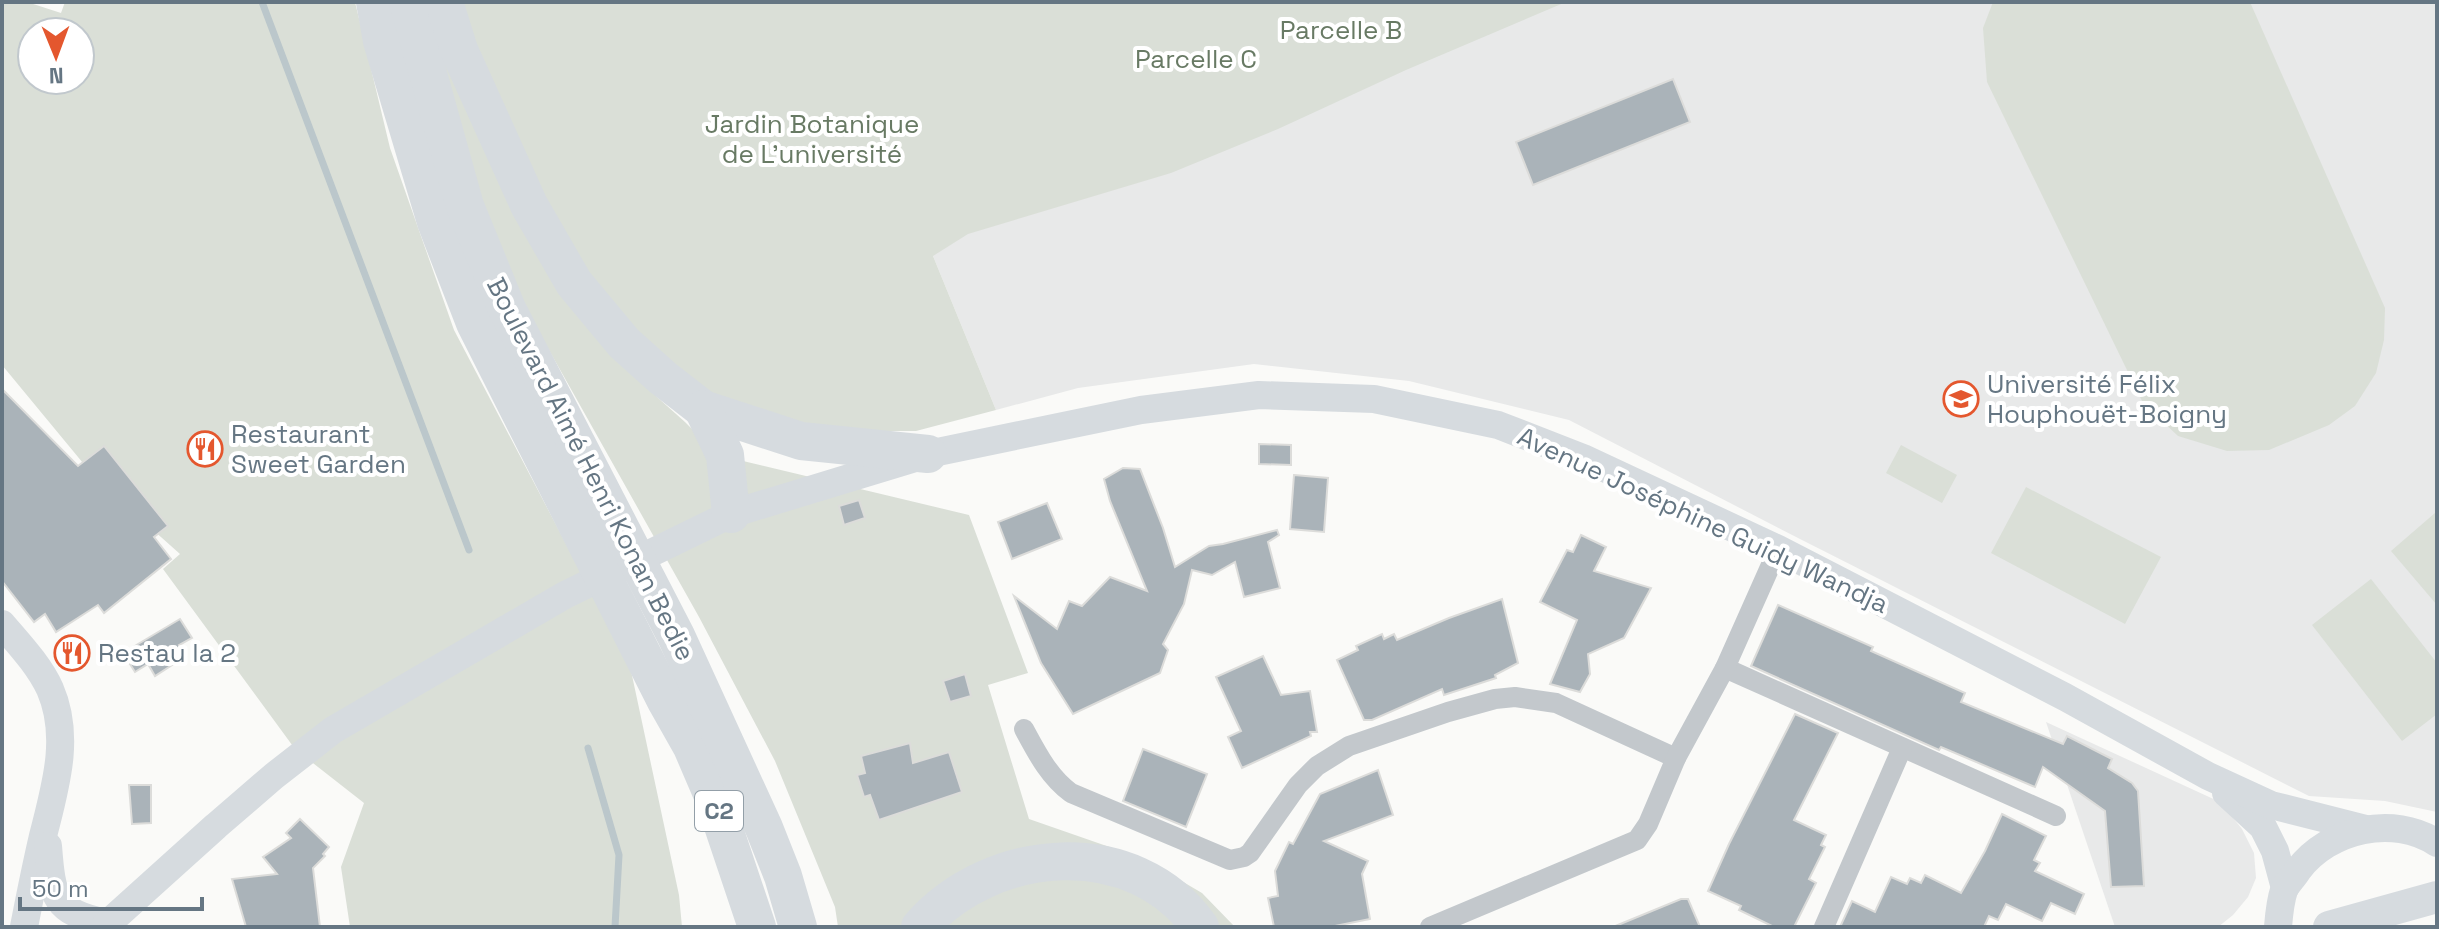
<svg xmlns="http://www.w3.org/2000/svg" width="2439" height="929" viewBox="0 0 2439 929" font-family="'Space Grotesk',sans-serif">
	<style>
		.built { fill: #e8e9e9 }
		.green { fill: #dadfd7; fill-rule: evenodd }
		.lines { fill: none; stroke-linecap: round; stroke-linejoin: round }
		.stream { stroke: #bbc7cb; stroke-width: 7 }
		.building { fill: #aab3b9; stroke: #dcdcda; stroke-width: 2 }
		.street { stroke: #c3c8cc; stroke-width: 20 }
		.secondary { stroke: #d6dbdf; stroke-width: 28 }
		.primary { stroke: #d6dbdf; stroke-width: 32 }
		.highway { stroke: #d6dbdf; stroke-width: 38 }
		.labels { text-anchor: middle; stroke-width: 8; stroke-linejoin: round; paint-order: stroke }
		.shield { fill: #fff; stroke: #939fa8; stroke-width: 2 }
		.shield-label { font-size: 24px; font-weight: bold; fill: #657683 }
		.park-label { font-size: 26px; fill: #687a64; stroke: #fff }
		.poi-label { font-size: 26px; fill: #657683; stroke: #fff; text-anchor: start }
		.street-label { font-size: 26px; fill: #657683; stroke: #fff }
	</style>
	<rect width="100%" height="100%" fill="#fafaf8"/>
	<g class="built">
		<path d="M585,2H2437V812L2385,801L2309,796L1800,539L1569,420L1409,381L1254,364L1078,388L996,410L933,256Z"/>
		<path d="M2046,722L2220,802L2242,829L2254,853L2256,878L2248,897L2233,915L2218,927H2115Z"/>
	</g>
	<g class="green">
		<path d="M2,2H27L61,13L65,2H355L390,148L454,330L630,666L679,895L682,927H350L341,867L364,803L295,749L163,569L180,554L97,480L2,365ZM32,32H80V80H32Z"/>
		<path d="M430,2L610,355L685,422L718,455L969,515L1028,673L988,685L1029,819L1144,859L1202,893L1235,927H838L835,907L775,761L699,617L522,302L453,127Z"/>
		<path d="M457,2H1566L1406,70L1278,129L1171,173L968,234L933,256L996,410L916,431H803L707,393L634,335L584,273L542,199Z"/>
		<path d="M1993,2H2250L2385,308L2384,340L2376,373L2355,406L2329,425L2269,450L2227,451L2178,436L2143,403L1987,82L1983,28Z"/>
		<path d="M1901,445L1957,475L1942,503L1886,473Z"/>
		<path d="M2026,487L2161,557L2125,624L1991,553Z"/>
		<path d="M2435,513L2437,515V605L2391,551Z"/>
		<path d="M2371,579L2437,663V714L2402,741L2312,625Z"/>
	</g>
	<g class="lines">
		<g class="stream">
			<path d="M262,2L469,550"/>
			<path d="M588,748L619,855L615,927"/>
		</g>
	</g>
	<g class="building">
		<path d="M1673,79L1690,122L1533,185L1516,142Z"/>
		<path d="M2,389L78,466L104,446L168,526L154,537L171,559L104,613L98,605L56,632L45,614L34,622L2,581Z"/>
		<path d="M1259,444L1291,445V465L1259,464Z"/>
		<path d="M1123,468L1140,469L1163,528L1175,567L1209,546L1223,544L1277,530L1279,535L1268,542L1280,588L1244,597L1235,562L1212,575L1192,570L1184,604L1163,644L1168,650L1160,673L1073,714L1041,663L1014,596L1057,629L1069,601L1082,606L1110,577L1147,591L1110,501L1104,479Z"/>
		<path d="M1294,475L1328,478L1324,532L1290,529Z"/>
		<path d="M859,500L865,518L844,525L839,506Z"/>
		<path d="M1047,503L1062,539L1012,559L998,522Z"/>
		<path d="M1581,535L1606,547L1594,571L1651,588L1624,638L1588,654L1590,674L1580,692L1550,684L1577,620L1540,602L1567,550L1573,552Z"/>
		<path d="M1502,599L1518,663L1495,675L1496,678L1444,695L1442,689L1372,720H1364L1337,660L1358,650L1356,646L1382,634L1384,639L1394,634L1397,640L1449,618Z"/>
		<path d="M1778,605L1873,647L1871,651L1965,693L1961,702L2063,744L2067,736L2112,759L2108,768L2132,783L2138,791L2144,886L2111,887L2105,811L2043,767L2035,787L1941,747L1939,750L1751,666Z"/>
		<path d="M180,619L192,638L179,645L186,656L155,676L148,664L135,672L123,653Z"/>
		<path d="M1263,656L1281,695L1310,691L1317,732H1310L1311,736L1242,768L1228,737L1241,731L1216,677Z"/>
		<path d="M965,674L971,696L950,702L943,681Z"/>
		<path d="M1795,714L1838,733L1794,820L1826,835L1821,845L1825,847L1809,879L1816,883L1794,927H1774L1739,910L1741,906L1708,891L1729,844Z"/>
		<path d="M910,743L913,763L949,752L962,792L879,820L870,795L864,797L857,775L865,773L861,756Z"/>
		<path d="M1143,749L1207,774L1186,827L1123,801Z"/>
		<path d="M1378,770L1393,815L1324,841L1368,861L1362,874L1370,919L1330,927H1274L1268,898L1278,896L1275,871L1289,842L1293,844L1320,794Z"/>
		<path d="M129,785H151V823L132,824Z"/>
		<path d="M2002,814L2046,836L2034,860L2040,863L2035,871L2084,894L2075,914L2051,903L2042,921L2006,904L1998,920L1989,916L1984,927H1840L1852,901L1875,912L1891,877L1907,884L1910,878L1921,883L1925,875L1961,893L1985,851Z"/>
		<path d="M300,819L329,847L323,854L325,856L313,868L320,927H246L232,879L277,874L263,857L291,838L286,833Z"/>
		<path d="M1681,899H1688L1700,927H1613Z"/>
	</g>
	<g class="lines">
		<g class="street">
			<path d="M1725,668L2056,816"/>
			<path d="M1024,729C1037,753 1049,777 1071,793L1230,860L1244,857L1250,853L1298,785L1317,766L1349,746L1448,712L1495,699L1515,697L1556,703L1676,758"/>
			<path d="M1430,927L1637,840L1648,824L1676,758L1725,668L1778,549"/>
			<path d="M1824,927L1902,748"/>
		</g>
		<g class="secondary">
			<path d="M2,624C19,644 39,665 50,689C71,737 55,788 43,836C36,866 30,896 24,927"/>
			<path d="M2226,793L2263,827L2275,851L2285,888"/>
			<path d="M48,846C52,897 54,912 107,923"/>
			<path d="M104,927L216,826L274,776L333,730L565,595L731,514L928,454L1141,410L1259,395L1374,399L1498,425L1583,458L1778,549L2065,697L2208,776L2271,805L2366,829"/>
			<path d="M2278,927C2279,915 2280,902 2284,890C2287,883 2294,877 2298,870C2329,829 2393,814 2437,843"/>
		</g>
		<path class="primary" d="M2329,927L2437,897"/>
		<g class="highway">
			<path d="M375,2L382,41L436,222L475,323L666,701L692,747L713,796L757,927"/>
			<path d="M408,2L465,206L507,309L676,636L764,828L783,876L798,927"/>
			<path d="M444,2L459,50L529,205L574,283L624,343L663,378L703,409L801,441L928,454"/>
			<path d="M703,409L725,455L731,514"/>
			<path d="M920,927C991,846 1134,833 1200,927"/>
		</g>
	</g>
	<defs>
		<symbol id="university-ring" viewBox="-11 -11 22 22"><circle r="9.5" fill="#fff" stroke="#e4572e" stroke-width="1.5"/><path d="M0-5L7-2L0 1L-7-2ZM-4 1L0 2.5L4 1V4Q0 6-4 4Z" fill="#e4572e"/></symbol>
		<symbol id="restaurant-ring" viewBox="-11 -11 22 22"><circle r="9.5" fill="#fff" stroke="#e4572e" stroke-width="1.5"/><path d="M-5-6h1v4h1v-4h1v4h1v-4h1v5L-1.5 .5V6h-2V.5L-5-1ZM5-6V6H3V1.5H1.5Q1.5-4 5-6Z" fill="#e4572e"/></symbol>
	</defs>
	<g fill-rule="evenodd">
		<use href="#university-ring" x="1941" y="379" width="40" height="40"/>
		<use href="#restaurant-ring" x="185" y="429" width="40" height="40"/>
		<use href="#restaurant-ring" x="52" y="633" width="40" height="40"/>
	</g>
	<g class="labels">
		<rect class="shield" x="695" y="791" width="48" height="40" rx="6"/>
		<g class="shield-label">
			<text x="719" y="819">C2</text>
		</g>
		<g class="park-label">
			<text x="1341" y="39">Parcelle B</text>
			<text x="1196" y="68">Parcelle C</text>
			<text x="812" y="133">Jardin Botanique<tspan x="812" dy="30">de L'université</tspan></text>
		</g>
		<g class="poi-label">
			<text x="1987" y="393">Université Félix<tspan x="1987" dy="30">Houphouët-Boigny</tspan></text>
			<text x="231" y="443">Restaurant<tspan x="231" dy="30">Sweet Garden</tspan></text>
			<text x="98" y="662">Restau la 2</text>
		</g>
		<g class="street-label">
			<text transform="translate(591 469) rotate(63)" y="9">Boulevard Aimé Henri Konan Bedie</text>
			<text transform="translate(1703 520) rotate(25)" y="9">Avenue Joséphine Guidy Wandja</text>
		</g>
	</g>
	<rect width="2439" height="929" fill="none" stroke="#657683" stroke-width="8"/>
	<g transform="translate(56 56) rotate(179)"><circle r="38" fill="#ffffff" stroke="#c1c8cd" stroke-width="2"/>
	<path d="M0-6L14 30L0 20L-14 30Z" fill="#e4572e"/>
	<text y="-12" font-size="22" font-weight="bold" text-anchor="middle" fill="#657683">N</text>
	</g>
	<path d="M20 897v12h182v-12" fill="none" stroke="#657683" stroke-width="4"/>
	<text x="32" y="897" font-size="24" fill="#657683" stroke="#ffffff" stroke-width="6" paint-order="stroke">50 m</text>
</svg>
